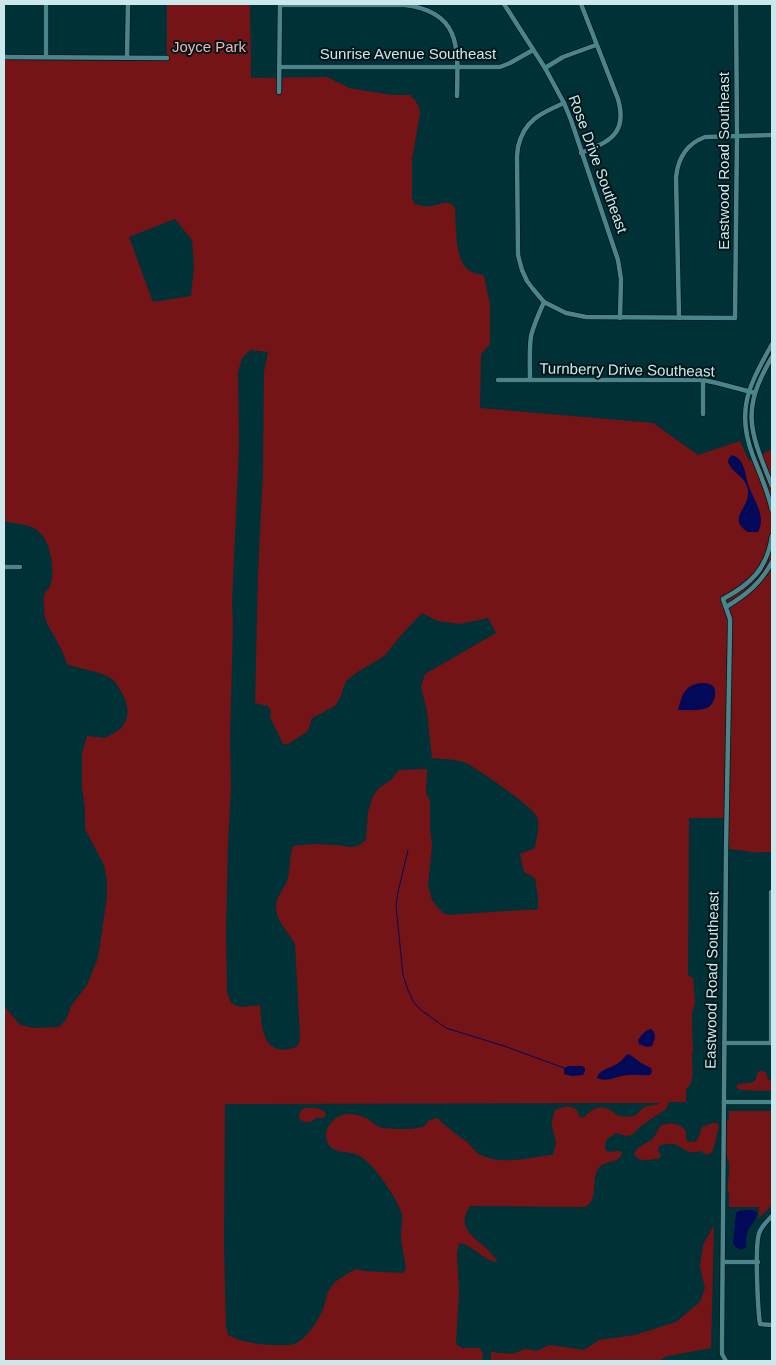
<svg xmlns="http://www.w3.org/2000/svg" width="776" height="1365" viewBox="0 0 776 1365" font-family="Helvetica,sans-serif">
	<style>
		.green { fill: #741417; fill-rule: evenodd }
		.water { fill: #020958 }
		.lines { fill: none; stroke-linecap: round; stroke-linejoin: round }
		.stream { stroke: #020958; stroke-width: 1 }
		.minor-casing { stroke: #041618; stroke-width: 6 }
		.minor { stroke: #49858c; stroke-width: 4.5 }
		.labels { text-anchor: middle; stroke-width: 4; stroke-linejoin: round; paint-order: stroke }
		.park-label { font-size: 15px; fill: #f4b2ab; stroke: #001619 }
		.street-label { font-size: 15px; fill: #cbe9ed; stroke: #001619 }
	</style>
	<rect width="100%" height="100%" fill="#003136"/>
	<g class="green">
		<path d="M167,4H250L251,78L327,77L349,88L392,95H410L415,100L419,107L420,114L412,159V199L415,204C421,206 427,207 432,206C441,204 449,199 455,208C456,224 455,256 466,268C470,273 478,273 484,276L490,304V344L481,354L480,408L653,423L698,455L740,441L749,461L772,449V852C765,852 758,853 751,852C742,851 736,849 726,849L727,818H689L688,975L693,978L695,1003L692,1014V1031L693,1049C690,1060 695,1073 691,1082C691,1084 688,1088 686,1089V1102H669L666,1109L641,1126L632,1135L626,1136L616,1133L606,1140L605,1148L607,1152L620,1151L622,1153C618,1166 603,1158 597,1171C591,1183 599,1199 585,1207L470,1206C454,1229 477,1238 490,1252C493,1255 495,1259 498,1262C482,1261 475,1245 459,1243L457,1253L459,1293L456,1344L462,1348H480L483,1354L482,1360L4,1361V1006L20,1025L34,1028L59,1027L66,1020L71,1006L87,985L98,958L107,897V880L104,865L85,829V810L82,786V754L87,736L105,738C110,735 118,732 122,727C132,715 127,700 119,688C117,685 115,681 112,679C99,670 81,670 67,664C65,658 63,652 60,647C55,636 45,624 44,612C44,607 43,597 45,593C47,589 50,588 51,583C55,566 50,537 34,528C24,523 13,524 4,521V60L167,61ZM175,219L192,240L194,266L191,296L153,302L129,237ZM250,350L268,352L264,372L263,471L258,576L255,703L268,706L271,711L270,717L283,744H288L308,731L312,718L335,706L340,698L346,681L356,673L384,656L403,633L422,613L438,621L460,624L488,618L496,633L425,674L421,687L427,711L432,758C441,759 458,759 466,763C479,770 531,805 537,817C541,825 536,839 535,848L520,854L524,872L535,878L538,897V909L534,910H522L450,915L443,913L438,908L432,900L428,885L432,846L430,827V801L426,793L427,769L399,770L391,780L379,788L373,796L368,812L366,840L358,846L352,847L336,845L314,844L293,846C289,857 291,869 287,881C283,892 273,899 277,914C280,925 290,934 295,944L300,1036L299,1043L296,1047C264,1059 261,1029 260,1005L239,1007L231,1003L227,992L226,931L228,842L231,788L230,738L233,624L232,603L239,445L238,372L242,358ZM660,1103C655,1106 650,1105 645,1107C641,1108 639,1113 636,1115C632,1117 624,1117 620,1116C616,1115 614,1112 610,1110C600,1103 591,1110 583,1118L579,1116L577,1110C568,1104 565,1107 555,1110C554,1115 551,1121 552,1126C555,1140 558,1139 553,1155C530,1157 503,1166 481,1155C474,1152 472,1146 467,1142C457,1135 446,1127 437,1118L429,1120L424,1127C419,1127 414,1129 409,1129C402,1129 386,1129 379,1127C374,1125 371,1120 366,1118C362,1116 353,1114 348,1114C334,1115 321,1130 328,1143C333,1154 349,1151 358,1155C372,1161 400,1201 402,1216C403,1222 401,1229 401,1235C401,1246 405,1257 406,1269L403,1273L363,1271L356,1269C347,1274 337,1279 331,1287C326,1293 326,1302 323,1309C318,1321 308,1336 297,1343C290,1346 278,1345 270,1345C255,1344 242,1342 228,1335L226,1327L224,1244L225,1104Z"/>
		<path d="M761,1071L766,1072L767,1077L770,1081H772V1091L740,1090L736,1087L738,1084L750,1083L755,1081L758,1072Z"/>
		<path d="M304,1108H317L325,1112L326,1116L323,1118C317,1117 315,1117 312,1122H305L299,1119C299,1113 300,1111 304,1108Z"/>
		<path d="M729,1111H772V1205L759,1218V1207H729V1193L728,1192C727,1182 730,1173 729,1164C729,1159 726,1157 725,1153C723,1145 724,1123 729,1118Z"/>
		<path d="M713,1123H718C720,1129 717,1132 716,1138C714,1148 713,1160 700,1151C681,1157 682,1137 659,1146L658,1151L661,1155L660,1158C651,1160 637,1163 634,1153L638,1148L653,1139L661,1125C671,1122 679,1123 686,1131V1138L688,1142H694L698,1139L702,1127Z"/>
		<path d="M714,1225L711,1348L668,1356L658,1361H491V1352L512,1354L525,1349L537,1351L549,1345L584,1350L599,1340L635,1335L676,1322L700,1302L705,1288L700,1267L703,1245Z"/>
	</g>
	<g class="water">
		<path d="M732,455C736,456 739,458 741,462C745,468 746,477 748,484C753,499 767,517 758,532H748C727,519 748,509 748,494C749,477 733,475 728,462L729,458Z"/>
		<path d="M701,683C704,683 710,683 713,686C718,692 714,705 707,708C699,711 687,710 678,710C682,696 684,685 701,683Z"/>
		<path d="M651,1029L654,1032L655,1038L652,1046L647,1047L639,1044L638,1040C642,1035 644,1031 651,1029Z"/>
		<path d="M629,1054L641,1063L651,1068L652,1072L650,1075C643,1076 636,1074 629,1075C618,1075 608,1083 597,1078C600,1066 617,1070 626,1055Z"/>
		<path d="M569,1066H582L585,1068V1071L583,1075L572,1076L564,1074V1068Z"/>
		<path d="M746,1210H753L757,1212C757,1220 751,1224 748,1231C746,1236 746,1242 746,1248C740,1251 736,1249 733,1243L736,1213L739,1211Z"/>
	</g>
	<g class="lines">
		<g class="stream">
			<path d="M408,850L398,892L396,906L403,975L408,990L414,1003L421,1010L446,1028L504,1046L564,1068"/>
			<path d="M762,1361H763"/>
		</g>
		<defs>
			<g id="minor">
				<path d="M504,4L545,68L564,103L571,120L618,260L621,279L620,318"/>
				<path d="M581,4L618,99C628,134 609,142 581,153"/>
				<path d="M280,5H405C462,12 458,49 457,96"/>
				<path d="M4,57L167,58"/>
				<path d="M46,57V4"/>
				<path d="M127,58L128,4"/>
				<path d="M280,67H500L510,63L533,50"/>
				<path d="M545,68L563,57L596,45"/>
				<path d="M279,92L280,4"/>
				<path d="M564,103C541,113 524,120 518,147L517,156L518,255L522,270L527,281L533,289L544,302L566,313L586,317L735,318L737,136L736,4"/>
				<path d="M679,318L676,177C678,158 686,144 705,137L772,135"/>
				<path d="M772,344C750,384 735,409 753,456C760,474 768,491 772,510"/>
				<path d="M772,357C740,411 750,431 772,486"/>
				<path d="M498,380H703L717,383L755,393"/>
				<path d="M530,380C530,366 529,350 531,336C534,324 539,313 544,302"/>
				<path d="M703,414V380"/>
				<path d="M4,567H20"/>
				<path d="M726,607C746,595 761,583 772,562"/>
				<path d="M724,1043H772"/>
				<path d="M771,1043V892H772"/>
				<path d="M724,1102H772"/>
				<path d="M772,1216C768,1220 763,1225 760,1231C754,1241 758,1310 760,1324L772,1325"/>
				<path d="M723,1262H758"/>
				<path d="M726,1361L722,1354V1340L726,849L730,628V619L723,599C751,584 767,569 772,536"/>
			</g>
		</defs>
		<use href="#minor" class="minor-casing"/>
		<use href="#minor" class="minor"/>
	</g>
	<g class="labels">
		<g class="park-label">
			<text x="209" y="52">Joyce Park</text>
		</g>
		<g class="street-label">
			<text x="408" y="59">Sunrise Avenue Southeast</text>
			<text transform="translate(724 161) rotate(-90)" y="5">Eastwood Road Southeast</text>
			<text transform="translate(598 164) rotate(70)" y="5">Rose Drive Southeast</text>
			<text transform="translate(627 370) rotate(1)" y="5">Turnberry Drive Southeast</text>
			<text transform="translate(712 980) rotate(-89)" y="5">Eastwood Road Southeast</text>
		</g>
	</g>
	<rect width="776" height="1365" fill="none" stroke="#cbe9ed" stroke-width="10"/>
</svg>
